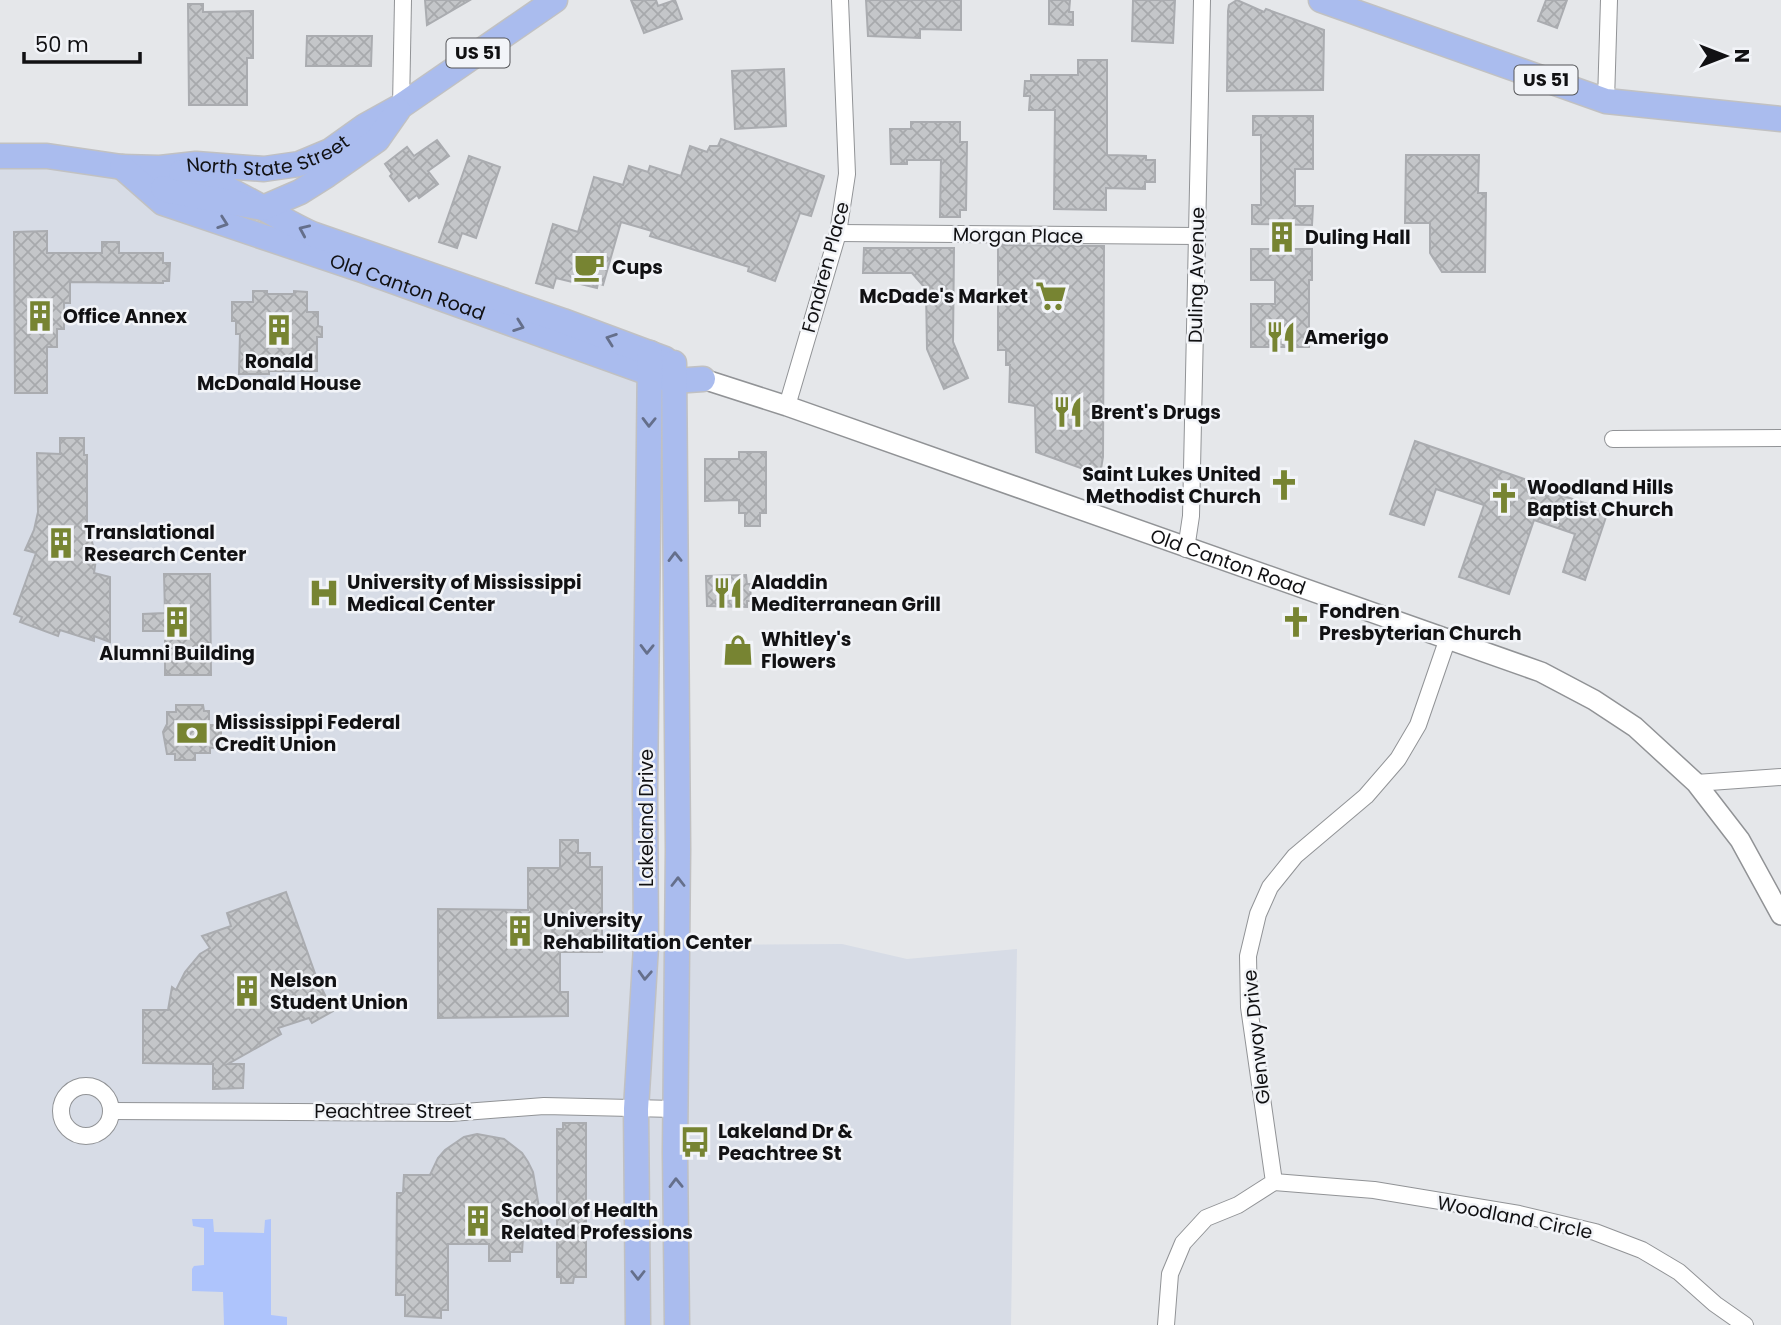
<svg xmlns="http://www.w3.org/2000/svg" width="1781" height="1325" viewBox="0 0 1781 1325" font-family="Poppins,sans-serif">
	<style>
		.built { fill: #d7dce6 }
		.grass { fill: #aec4fc }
		.building { fill: url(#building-cross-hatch); stroke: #aaacb0; stroke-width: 2 }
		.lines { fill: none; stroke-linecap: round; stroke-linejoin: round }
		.minor-casing { stroke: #919396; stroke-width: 18 }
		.tertiary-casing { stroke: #919396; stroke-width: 22 }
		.primary-casing { stroke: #c1c1c2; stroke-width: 27 }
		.minor { stroke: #fff; stroke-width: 16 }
		.tertiary { stroke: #fff; stroke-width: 19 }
		.primary { stroke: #aabcee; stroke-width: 24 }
		.oneway { stroke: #656f8b }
		.labels { text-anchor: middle; stroke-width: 5; stroke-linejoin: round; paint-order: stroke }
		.shield { fill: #f2f4f8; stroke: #545558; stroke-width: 2 }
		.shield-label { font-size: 18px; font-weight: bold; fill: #111113 }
		.street-label { font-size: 19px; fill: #111113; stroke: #f2f4f8 }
		.poi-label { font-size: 19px; font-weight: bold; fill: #111113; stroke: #f2f4f8; text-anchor: start }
	</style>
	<defs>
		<pattern id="building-cross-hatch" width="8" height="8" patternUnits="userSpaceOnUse" patternTransform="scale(1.75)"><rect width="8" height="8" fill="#c4c6c9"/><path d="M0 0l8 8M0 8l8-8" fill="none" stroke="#a7a9ac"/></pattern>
	</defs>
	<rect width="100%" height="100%" fill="#e5e7ea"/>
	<path class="built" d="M0,156L97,162L163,203L649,373L646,945L842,944L907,959L1017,949L1011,1325H0Z"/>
	<path class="grass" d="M192,1219H213L214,1232L264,1233L265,1220L271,1219V1315L287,1317V1325H224L223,1292L192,1291V1269L194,1266L204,1265V1228L193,1226Z"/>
	<g class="building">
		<path d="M425,0H470L427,25Z"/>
		<path d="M631,0H656L658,6L675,0L682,19L644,33Z"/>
		<path d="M866,0H961V30L920,29V38L868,36Z"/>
		<path d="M1049,0H1070L1069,12H1073V25L1049,24Z"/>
		<path d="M1133,0H1175L1173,43L1132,41Z"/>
		<path d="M1237,0L1264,12L1266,9L1324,30L1323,90L1227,91L1228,11L1229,5Z"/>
		<path d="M1546,0H1567L1557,28L1538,21Z"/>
		<path d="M188,4H203V12L253,11V58H247V105H189Z"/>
		<path d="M307,36H372L371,66H306Z"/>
		<path d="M1078,60H1107V155L1146,156V160H1155V182H1145V189L1106,188V210L1054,209L1055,110H1029L1030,96H1024L1025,81H1031V75H1078Z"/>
		<path d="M784,69L786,126L735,129L732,71Z"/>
		<path d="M1253,116H1313V169H1295V206H1313L1312,225L1252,224V205H1261V135H1253Z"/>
		<path d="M911,122H960V142H967L966,210H960V217H940L941,160H907V164H891L890,129H911Z"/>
		<path d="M721,139L824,176L811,216L800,213L775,281L748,271L749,267L650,236L652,231L621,222L603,285L598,283L597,288L556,278L553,288L536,283L553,224L578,232L594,177L623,185L629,166L648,172L650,166L681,176L690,146L707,152L710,146H718Z"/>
		<path d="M437,140L449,156L428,171L438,184L419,198L417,195L409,201L390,176L392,174L385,164L407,147L414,156Z"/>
		<path d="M1406,155H1479L1478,193H1486L1485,272H1442L1430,253V223H1405Z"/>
		<path d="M469,156L500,167L476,238L462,233L457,248L439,242Z"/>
		<path d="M47,231V253H102V242H119V253H163V263H170L169,281H163V283L70,282V303H64V329H57V347H47V393H15L14,232Z"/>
		<path d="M998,245L1104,246L1103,457L1100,475L1036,452L1035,406L1009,402L1010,365H1006V350H998Z"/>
		<path d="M864,248H954L953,342L968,378L944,389L927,349L926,289L912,273H863Z"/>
		<path d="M1251,249H1312V280H1309V347H1251V304H1275V280H1251Z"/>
		<path d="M253,291H267V294H294V291L307,292V312H318V326L322,327V337H317V371H269V374H239L240,334H236V321H232V302H253Z"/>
		<path d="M60,438H84V455H87V532L90,533L96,559L94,573L110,577V642L94,636V641L60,630L58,636L20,622L22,617L14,614L36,553L25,550L34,530L38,512L37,453L60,454Z"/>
		<path d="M1415,441L1556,490L1555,493L1608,511L1585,580L1563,572L1575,534L1534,520L1509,594L1459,577L1484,505L1436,489L1424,525L1390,514Z"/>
		<path d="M739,452H766V513H760V526H745V513H739V500L705,501V459H739Z"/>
		<path d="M164,574H210L211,675H165V631H143V614L165,613Z"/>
		<path d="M746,575L747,584H750L751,601H747V607L707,606L706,576Z"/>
		<path d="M176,705H203L204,711H209V725H221V747L210,748V753H195V760H175V754H167L163,732L167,724V712H176Z"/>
		<path d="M560,840H578V853H590V867H602V952H560V992H568V1016L438,1018V909L528,910V868H560Z"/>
		<path d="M286,892L317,979L333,1011L312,1023L309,1018L278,1028L281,1034L228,1064H244L243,1088L213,1089V1064L143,1063V1010H168L172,987L176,990L185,972L200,954L210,948L202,936L231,926L227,913Z"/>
		<path d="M563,1123H586V1277H574L573,1283H561V1277H557V1129H563Z"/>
		<path d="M477,1134L504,1139L522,1153L528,1162L533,1172L544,1237H523L522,1252H510V1261H489V1244H448V1310H441V1318L405,1316V1295H396L397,1193H403L404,1175H430L438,1158L445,1150L464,1137Z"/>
	</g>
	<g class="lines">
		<defs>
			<g id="minor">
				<path d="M1606,101L1609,0"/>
				<path d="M401,106L403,0"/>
				<path d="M838,233L1197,236"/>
				<path d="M787,406L838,233L847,174L840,0"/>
				<path d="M1613,439L1781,438"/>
				<path d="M1186,549L1191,516L1202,0"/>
				<path d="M1696,783L1781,777"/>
				<circle cx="86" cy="1111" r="25"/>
				<path d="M111,1111L451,1113L544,1106L675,1109"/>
				<path d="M1274,1182L1374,1190L1519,1214L1595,1232L1642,1250L1679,1272L1715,1304L1745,1325"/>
				<path d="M1166,1325L1170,1274L1183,1243L1206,1218L1238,1205L1274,1182L1249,1007L1248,956L1258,914L1270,887L1295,856L1366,796L1398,759L1418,725L1448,638"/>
			</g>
			<g id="tertiary">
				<path id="s1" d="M703,379L787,406L1541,672L1594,700L1635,727L1696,783L1740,840L1781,915"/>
			</g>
			<g id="primary">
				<path d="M1321,0L1606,101L1781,119"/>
				<path id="s2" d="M0,156H47L122,167L160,168L196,164L264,169L299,164L330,151L365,126L401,106L555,0"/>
				<path id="s3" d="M122,167L163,203L362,270L649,373L674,381L703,379"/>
				<path d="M181,172C229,183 268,214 312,234L563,321L665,359"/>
				<path d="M163,188L169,191L263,208L300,192L327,175L377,140L398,110"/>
				<path d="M674,363L678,849L675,1153L677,1325"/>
				<path d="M638,1325L636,1109L646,946L645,790L650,353"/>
			</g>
		</defs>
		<use href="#minor" class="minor-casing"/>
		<use href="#tertiary" class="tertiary-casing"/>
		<use href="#primary" class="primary-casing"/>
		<use href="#minor" class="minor"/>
		<use href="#tertiary" class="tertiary"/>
		<use href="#primary" class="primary"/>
	</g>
	<defs><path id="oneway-chevron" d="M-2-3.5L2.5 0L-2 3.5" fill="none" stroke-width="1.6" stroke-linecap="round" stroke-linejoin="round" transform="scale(1.75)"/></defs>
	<g class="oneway">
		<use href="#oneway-chevron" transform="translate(223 223) rotate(19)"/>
		<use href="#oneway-chevron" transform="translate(304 230) rotate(-156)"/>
		<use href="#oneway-chevron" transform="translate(519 326) rotate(20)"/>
		<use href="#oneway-chevron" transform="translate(611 339) rotate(-160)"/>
		<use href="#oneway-chevron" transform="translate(649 422) rotate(91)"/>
		<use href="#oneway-chevron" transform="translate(675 557) rotate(-91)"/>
		<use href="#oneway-chevron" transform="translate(647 649) rotate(91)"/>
		<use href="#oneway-chevron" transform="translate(678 882) rotate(-90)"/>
		<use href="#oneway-chevron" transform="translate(645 975) rotate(93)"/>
		<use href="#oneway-chevron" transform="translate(676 1183) rotate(-91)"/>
		<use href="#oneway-chevron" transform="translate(638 1275) rotate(90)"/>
	</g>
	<defs>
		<symbol id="building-bare" viewBox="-9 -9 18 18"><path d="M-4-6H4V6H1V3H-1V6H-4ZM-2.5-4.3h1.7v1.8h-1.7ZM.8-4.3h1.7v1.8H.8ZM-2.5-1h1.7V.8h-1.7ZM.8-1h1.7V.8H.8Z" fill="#778432" stroke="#f2f4f8" stroke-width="2.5" paint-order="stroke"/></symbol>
		<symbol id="cafe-bare" viewBox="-9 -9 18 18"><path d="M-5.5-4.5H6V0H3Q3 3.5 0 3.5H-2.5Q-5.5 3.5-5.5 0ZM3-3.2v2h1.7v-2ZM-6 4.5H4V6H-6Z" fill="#778432" stroke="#f2f4f8" stroke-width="2.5" paint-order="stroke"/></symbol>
		<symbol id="supermarket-bare" viewBox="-9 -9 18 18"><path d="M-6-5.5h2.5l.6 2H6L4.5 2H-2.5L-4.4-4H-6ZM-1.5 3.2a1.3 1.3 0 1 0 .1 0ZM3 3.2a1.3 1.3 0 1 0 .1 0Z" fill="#778432" stroke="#f2f4f8" stroke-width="2.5" paint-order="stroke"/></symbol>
		<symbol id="restaurant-bare" viewBox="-9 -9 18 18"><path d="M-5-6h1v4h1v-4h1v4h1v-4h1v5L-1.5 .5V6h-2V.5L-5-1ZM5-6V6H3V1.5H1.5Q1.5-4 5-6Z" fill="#778432" stroke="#f2f4f8" stroke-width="2.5" paint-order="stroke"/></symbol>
		<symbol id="church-bare" viewBox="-9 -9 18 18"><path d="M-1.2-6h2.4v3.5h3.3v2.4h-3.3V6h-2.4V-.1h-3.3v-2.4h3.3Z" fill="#778432" stroke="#f2f4f8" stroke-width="2.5" paint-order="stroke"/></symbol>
		<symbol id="hospital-bare" viewBox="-9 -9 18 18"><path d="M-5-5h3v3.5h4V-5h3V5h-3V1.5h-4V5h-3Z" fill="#778432" stroke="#f2f4f8" stroke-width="2.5" paint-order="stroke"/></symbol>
		<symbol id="shop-bare" viewBox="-9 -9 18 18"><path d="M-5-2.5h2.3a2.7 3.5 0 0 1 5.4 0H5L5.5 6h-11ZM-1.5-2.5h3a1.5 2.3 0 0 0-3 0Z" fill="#778432" stroke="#f2f4f8" stroke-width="2.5" paint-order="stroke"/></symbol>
		<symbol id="bank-bare" viewBox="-9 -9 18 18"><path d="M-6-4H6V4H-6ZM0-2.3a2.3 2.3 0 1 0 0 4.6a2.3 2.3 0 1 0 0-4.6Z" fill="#778432" stroke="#f2f4f8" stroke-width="2.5" paint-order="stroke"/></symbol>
		<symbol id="bus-bare" viewBox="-9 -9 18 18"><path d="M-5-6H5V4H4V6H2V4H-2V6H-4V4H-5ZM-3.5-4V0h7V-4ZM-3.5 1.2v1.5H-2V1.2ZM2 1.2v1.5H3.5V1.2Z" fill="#778432" stroke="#f2f4f8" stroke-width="2.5" paint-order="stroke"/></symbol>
	</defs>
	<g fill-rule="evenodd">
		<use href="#building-bare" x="1260" y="215" width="44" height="44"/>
		<use href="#cafe-bare" x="567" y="245" width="44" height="44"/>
		<use href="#supermarket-bare" x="1029" y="274" width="44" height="44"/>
		<use href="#building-bare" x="18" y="294" width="44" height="44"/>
		<use href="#building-bare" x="257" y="308" width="44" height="44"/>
		<use href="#restaurant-bare" x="1259" y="315" width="44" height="44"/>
		<use href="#restaurant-bare" x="1046" y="390" width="44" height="44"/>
		<use href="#church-bare" x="1262" y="463" width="44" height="44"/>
		<use href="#church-bare" x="1482" y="476" width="44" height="44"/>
		<use href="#building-bare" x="39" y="521" width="44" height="44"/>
		<use href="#hospital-bare" x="302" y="571" width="44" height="44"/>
		<use href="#restaurant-bare" x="706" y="571" width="44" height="44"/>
		<use href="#building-bare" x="155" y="600" width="44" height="44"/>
		<use href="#church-bare" x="1274" y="600" width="44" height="44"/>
		<use href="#shop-bare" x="716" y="628" width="44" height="44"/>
		<use href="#bank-bare" x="170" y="711" width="44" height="44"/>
		<use href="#building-bare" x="498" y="909" width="44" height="44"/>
		<use href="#building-bare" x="225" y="969" width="44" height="44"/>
		<use href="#bus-bare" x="673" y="1120" width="44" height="44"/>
		<use href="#building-bare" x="456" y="1199" width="44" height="44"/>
	</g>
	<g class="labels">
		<g class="shield">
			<rect x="446.5" y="38.5" width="63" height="29" rx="5"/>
			<rect x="1514.5" y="65.5" width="63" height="29" rx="5"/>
		</g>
		<g class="shield-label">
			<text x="478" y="59">US 51</text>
			<text x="1546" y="86">US 51</text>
		</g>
		<g class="street-label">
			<text dy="7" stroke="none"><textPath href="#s2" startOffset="271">North State Street</textPath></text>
			<text transform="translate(1018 235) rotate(1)" y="7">Morgan Place</text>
			<text transform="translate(825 267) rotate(-75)" y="7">Fondren Place</text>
			<text transform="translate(1196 275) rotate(-89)" y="7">Duling Avenue</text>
			<text dy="7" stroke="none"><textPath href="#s3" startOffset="313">Old Canton Road</textPath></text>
			<text dy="7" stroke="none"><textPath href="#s1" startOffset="556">Old Canton Road</textPath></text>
			<text transform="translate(646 818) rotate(-90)" y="7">Lakeland Drive</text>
			<text transform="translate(1256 1037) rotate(-96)" y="7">Glenway Drive</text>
			<text x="393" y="1118">Peachtree Street</text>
			<text transform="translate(1515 1217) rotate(11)" y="7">Woodland Circle</text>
		</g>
		<g class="poi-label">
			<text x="1305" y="244">Duling Hall</text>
			<text x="612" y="274">Cups</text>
			<text x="1028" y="303" text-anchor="end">McDade's Market</text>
			<text x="63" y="323">Office Annex</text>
			<text x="1304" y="344">Amerigo</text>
			<text x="279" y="368" text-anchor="middle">Ronald<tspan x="279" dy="22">McDonald House</tspan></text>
			<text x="1091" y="419">Brent's Drugs</text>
			<text x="1261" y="481" text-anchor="end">Saint Lukes United<tspan x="1261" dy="22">Methodist Church</tspan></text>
			<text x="1527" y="494">Woodland Hills<tspan x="1527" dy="22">Baptist Church</tspan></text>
			<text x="84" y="539">Translational<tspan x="84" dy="22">Research Center</tspan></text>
			<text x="347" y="589">University of Mississippi<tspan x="347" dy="22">Medical Center</tspan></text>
			<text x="751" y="589">Aladdin<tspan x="751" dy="22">Mediterranean Grill</tspan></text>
			<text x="1319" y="618">Fondren<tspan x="1319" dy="22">Presbyterian Church</tspan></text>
			<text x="761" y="646">Whitley's<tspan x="761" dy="22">Flowers</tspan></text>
			<text x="177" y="660" text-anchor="middle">Alumni Building</text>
			<text x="215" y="729">Mississippi Federal<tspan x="215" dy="22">Credit Union</tspan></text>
			<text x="543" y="927">University<tspan x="543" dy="22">Rehabilitation Center</tspan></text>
			<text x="270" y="987">Nelson<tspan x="270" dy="22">Student Union</tspan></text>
			<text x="718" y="1138">Lakeland Dr &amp;<tspan x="718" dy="22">Peachtree St</tspan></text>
			<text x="501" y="1217">School of Health<tspan x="501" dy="22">Related Professions</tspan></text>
		</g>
	</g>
	<g transform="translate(1725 56) rotate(90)" stroke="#f2f4f8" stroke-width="5" paint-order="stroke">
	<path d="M0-5L12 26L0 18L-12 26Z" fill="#111113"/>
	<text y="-10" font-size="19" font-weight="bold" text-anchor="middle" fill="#111113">N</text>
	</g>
	<path d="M24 52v10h116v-10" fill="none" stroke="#111113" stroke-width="3.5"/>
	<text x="35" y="52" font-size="21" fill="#111113" stroke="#f2f4f8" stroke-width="5" paint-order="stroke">50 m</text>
</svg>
